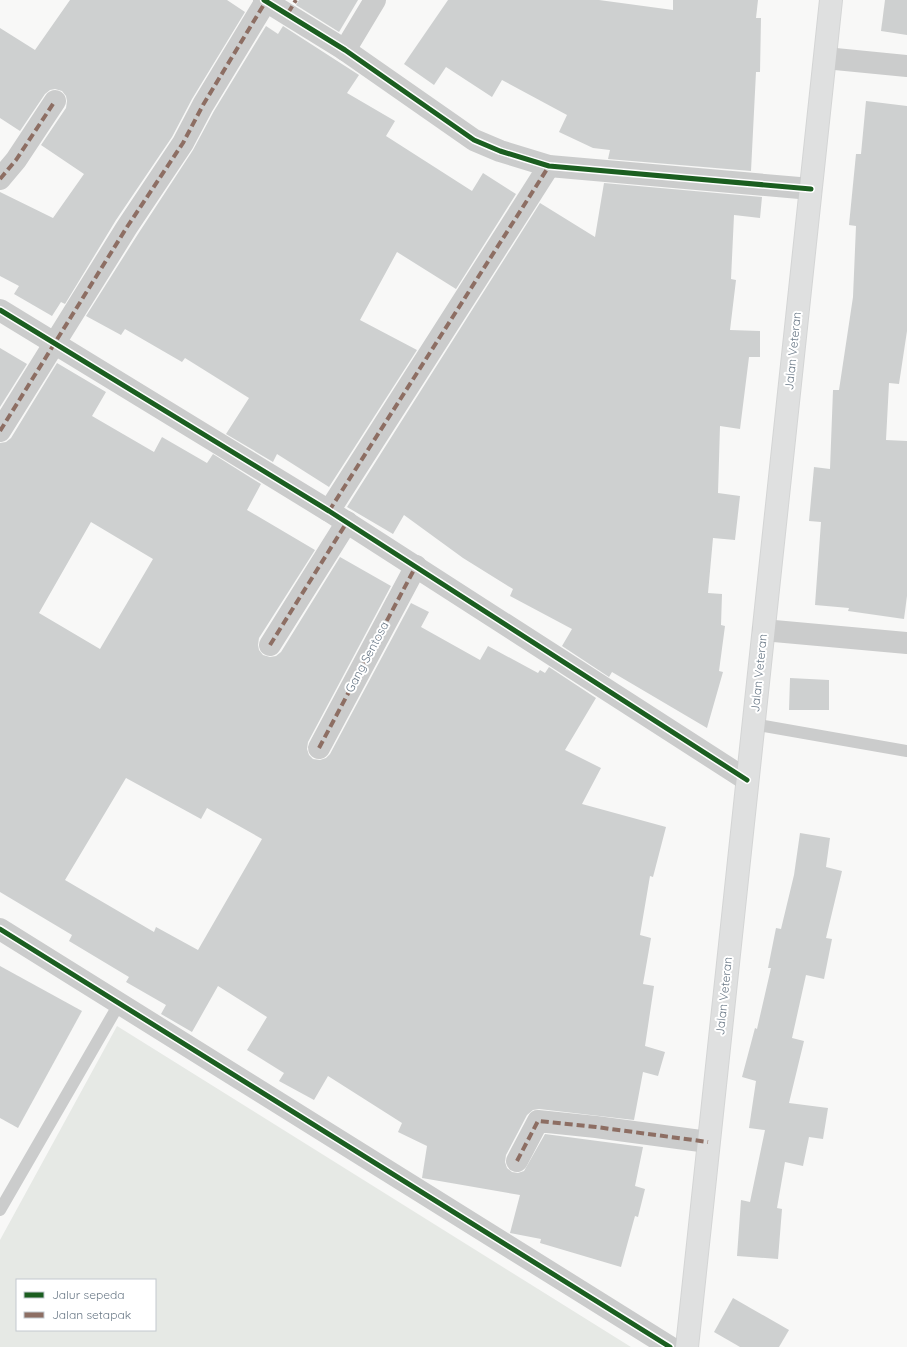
<svg xmlns="http://www.w3.org/2000/svg" width="907" height="1347" viewBox="0 0 907 1347" font-family="Quicksand,sans-serif">
	<style>
		.green { fill: #e6e9e5; fill-rule: evenodd }
		.building { fill: #ced0d0; fill-rule: evenodd }
		.lines { fill: none; stroke-linecap: round; stroke-linejoin: round }
		.primary-casing { stroke: #d4d5d5; stroke-width: 24 }
		.service { stroke: #cbcccc; stroke-width: 12 }
		.minor { stroke: #cbcccc; stroke-width: 22 }
		.primary { stroke: #dfe0e0; stroke-width: 22 }
		.quiet { stroke: #8d6e63; stroke-width: 4; stroke-dasharray: 8 4; stroke-linecap: butt }
		.cycleway-casing { stroke: #fff; stroke-width: 8 }
		.cycleway { stroke: #1b5e20; stroke-width: 5 }
		.labels { text-anchor: middle; stroke-width: 4; stroke-linejoin: round; paint-order: stroke }
		.street-label { font-size: 12px; fill: #697886; stroke: #fff }
	</style>
	<rect width="100%" height="100%" fill="#f8f8f7"/>
	<path class="green" d="M117,1026L631,1347H0V1240ZM17,1280H155V1330H17Z"/>
	<g class="building">
		<path d="M70,0H227L245,12L192,99L172,137L116,220L65,304L61,302L52,316L14,294L19,286L0,276V192L53,218L84,174L41,145L66,108L67,101L66,96L62,91L55,89L50,90L45,94L20,131L0,118V28L35,50Z"/>
		<path d="M299,0H358L339,32L296,5Z"/>
		<path d="M448,0H599L673,10V0H758L756,18H761L760,72H756L751,171L608,159L610,150L593,148L559,132L567,115L502,80L492,97L446,67L434,85L404,64Z"/>
		<path d="M885,0H907V35L881,31Z"/>
		<path d="M266,26L278,34L283,26L359,75L347,93L395,121L386,136L472,191L483,173L516,194L456,289L397,252L360,320L417,350L329,487L277,454L273,462L226,434L249,398L185,358L182,362L125,329L121,335L86,316L138,234L193,150L214,111Z"/>
		<path d="M866,101L907,106V331L899,384L889,383L886,440L907,441V596L904,619L848,611L849,608L815,605L821,522L809,521L814,467L830,469L833,390H839L853,297L856,226L849,225L856,154H861Z"/>
		<path d="M604,183L762,197L760,218L734,215L731,279L736,280L730,330L760,331V357H749L740,429L720,426L718,493L740,496L735,540L713,538L708,593L722,594L721,625L725,626L719,671L723,672L707,728L612,672L609,677L562,646L572,629L510,596L513,589L463,558L404,515L393,534L347,507L540,203L595,237Z"/>
		<path d="M0,348L27,364L0,407Z"/>
		<path d="M57,363L106,392L92,416L154,452L162,437L207,463L213,454L261,484L247,510L315,550L259,638L258,645L259,650L263,655L270,657L276,656L281,652L340,557L391,586L308,742L307,749L309,755L313,759L320,760L326,758L330,754L411,603L429,612L421,627L480,660L488,646L538,673L540,670L545,673L549,667L596,698L565,750L601,768L582,804L666,827L653,877L650,876L640,935L651,938L643,984L654,986L645,1046L665,1052L658,1076L643,1072L634,1120L539,1109L533,1110L527,1115L506,1155L505,1162L507,1168L512,1172L518,1173L524,1171L545,1134L643,1147L635,1186L645,1189L638,1217L635,1216L621,1267L540,1243L541,1239L510,1233L520,1195L422,1178L427,1146L398,1132L402,1123L328,1076L314,1100L279,1081L284,1073L247,1050L267,1017L218,986L192,1032L161,1014L166,1005L126,982L129,977L69,941L72,935L0,892V443L6,442L11,438ZM91,522L153,559L100,649L39,613ZM126,778L201,819L207,808L262,839L198,950L156,927L154,932L65,880Z"/>
		<path d="M790,678L829,680V710H789Z"/>
		<path d="M800,833L830,838L826,867L842,871L826,938L832,939L824,979L806,975L792,1038L804,1041L789,1103L828,1108L823,1139L809,1137L803,1166L785,1162L777,1208L782,1209L778,1259L737,1256L741,1200L750,1202L765,1130L749,1128L756,1081L742,1077L755,1028L757,1029L771,968H768L776,928L781,929L794,875Z"/>
		<path d="M0,966L82,1011L18,1128L0,1118Z"/>
		<path d="M733,1298L789,1330L779,1347H740L714,1332Z"/>
	</g>
	<g class="lines">
		<defs>
			<path id="primary" d="M687,1347L831,0"/>
		</defs>
		<use href="#primary" class="primary-casing"/>
		<g class="service">
			<path d="M753,724L907,751"/>
			<path d="M0,1210L119,1004"/>
		</g>
		<g class="minor">
			<path d="M264,0L345,50L474,140L500,151L549,166L811,189"/>
			<path d="M345,50L375,0"/>
			<path d="M825,58L907,66"/>
			<path d="M0,179L16,160L55,101"/>
			<path d="M0,310L329,511L747,780"/>
			<path d="M0,431L127,227L183,143L203,105L266,1"/>
			<path d="M329,511L549,166"/>
			<path d="M763,630L907,643"/>
			<path d="M270,645L347,522"/>
			<path d="M319,748L416,566"/>
			<path d="M0,929L670,1347"/>
			<path d="M517,1161L538,1121L596,1127L708,1142"/>
		</g>
		<use href="#primary" class="primary"/>
		<g class="quiet">
			<path d="M288,13L296,0"/>
			<path d="M0,179L16,160L55,101"/>
			<path d="M0,431L127,227L183,143L203,105L266,1"/>
			<path d="M329,511L549,166"/>
			<path d="M270,645L347,522"/>
			<path d="M319,748L416,566"/>
			<path d="M517,1161L538,1121L596,1127L708,1142"/>
		</g>
		<defs>
			<g id="cycleway">
				<path d="M264,0L345,50L474,140L500,151L549,166L811,189"/>
				<path d="M0,310L329,511L747,780"/>
				<path d="M0,929L670,1347"/>
			</g>
		</defs>
		<use href="#cycleway" class="cycleway-casing"/>
		<use href="#cycleway" class="cycleway"/>
	</g>
	<g class="labels">
		<g class="street-label">
			<text transform="translate(793 351) rotate(-84)" y="4">Jalan Veteran</text>
			<text transform="translate(367 657) rotate(-62)" y="4">Gang Sentosa</text>
			<text transform="translate(759 673) rotate(-84)" y="4">Jalan Veteran</text>
			<text transform="translate(724 996) rotate(-84)" y="4">Jalan Veteran</text>
		</g>
	</g>
	<rect x="16" y="1279" width="140" height="52" fill="#ffffff" stroke="#c3c9cf"/>
	<rect x="24" y="1292" width="20" height="6" fill="#1b5e20" stroke="#c3c9cf"/>
	<text x="52" y="1299" font-size="12" fill="#697886">Jalur sepeda</text>
	<rect x="24" y="1312" width="20" height="6" fill="#8d6e63" stroke="#c3c9cf"/>
	<text x="52" y="1319" font-size="12" fill="#697886">Jalan setapak</text>
</svg>
